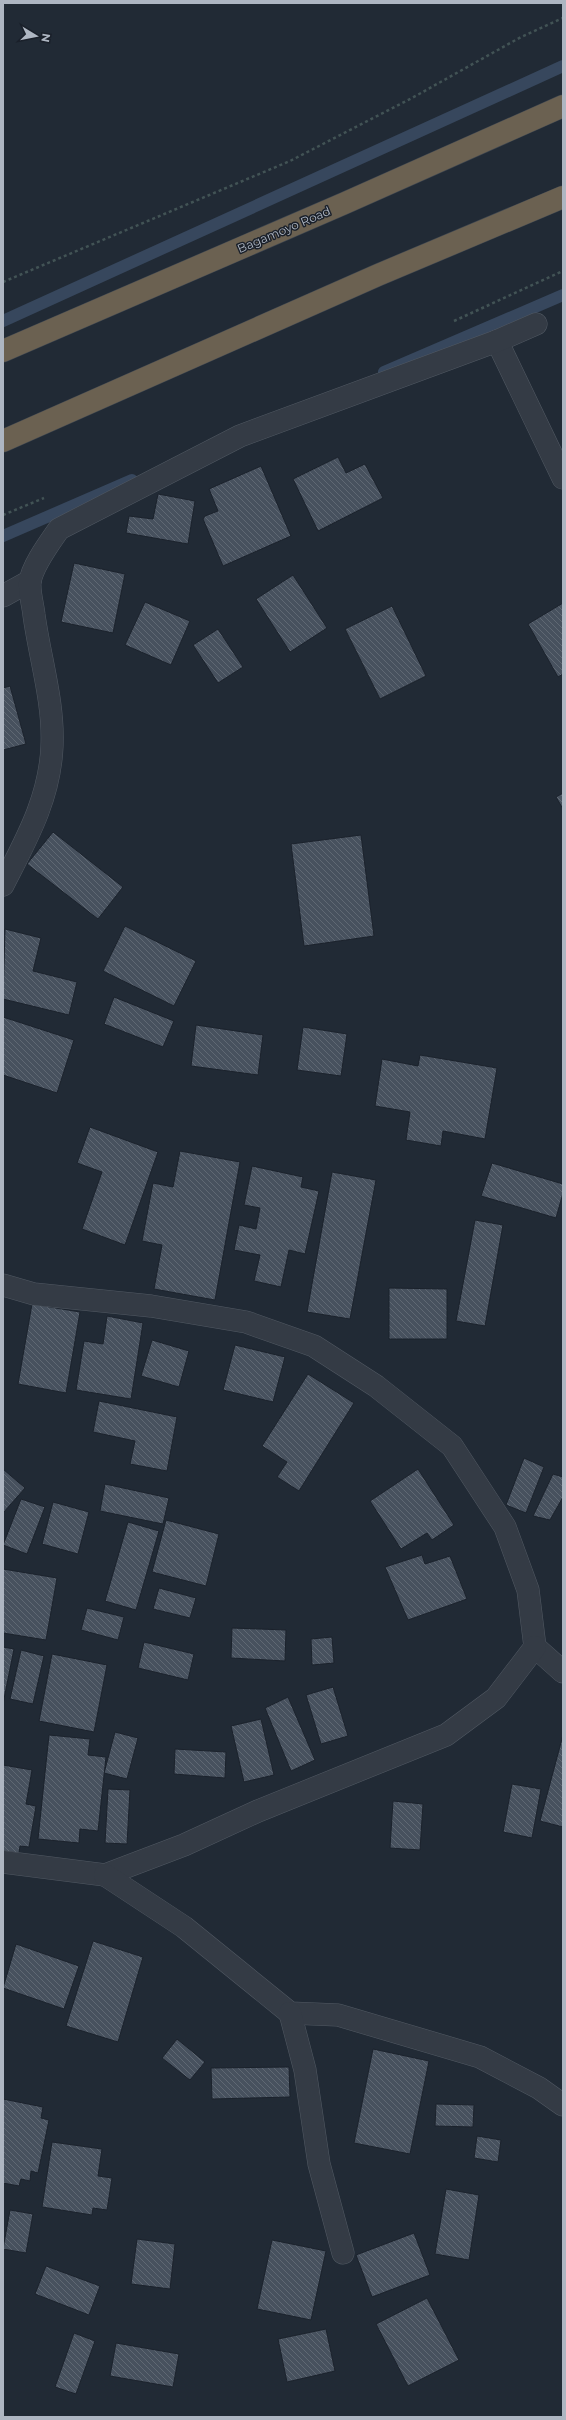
<svg xmlns="http://www.w3.org/2000/svg" width="566" height="2420" viewBox="0 0 566 2420" font-family="Montserrat,sans-serif">
	<style>
		.lines { fill: none; stroke-linecap: round; stroke-linejoin: round }
		.stream { stroke: #37475d; stroke-width: 12 }
		.building { fill: url(#building-back-hatch); stroke: #1b222c }
		.minor-casing { stroke: #515963; stroke-width: 23 }
		.highway-casing { stroke: #3e4650; stroke-width: 23 }
		.path { stroke: #425355; stroke-width: 2.5; stroke-dasharray: 3 3; stroke-linecap: butt }
		.minor { stroke: #343b45; stroke-width: 22 }
		.highway { stroke: #6b6151; stroke-width: 22 }
		.labels { text-anchor: middle; stroke-width: 3; stroke-linejoin: round; paint-order: stroke }
		.street-label { font-size: 12px; fill: #aeb6c2; stroke: #1a202a }
	</style>
	<defs>
		<pattern id="building-back-hatch" width="6" height="6" patternUnits="userSpaceOnUse"><rect width="6" height="6" fill="#47515e"/><path d="M-1 5l2 2M0 0l6 6M5-1l2 2" fill="none" stroke="#5f6873"/></pattern>
	</defs>
	<rect width="100%" height="100%" fill="#212a35"/>
	<g class="lines">
		<g class="stream">
			<path d="M3,321L563,66"/>
			<path d="M384,372L563,295"/>
			<path d="M3,536L132,480"/>
		</g>
	</g>
	<g class="building">
		<path d="M338,457L346,473L365,464L383,498L318,531L293,479Z"/>
		<path d="M261,466L291,536L223,566L203,519L205,516L218,511L209,489Z"/>
		<path d="M158,494L195,501L188,544L126,533L129,516L153,519Z"/>
		<path d="M74,563L125,574L113,633L61,622Z"/>
		<path d="M293,575L327,628L290,652L256,599Z"/>
		<path d="M145,602L190,621L171,665L125,645Z"/>
		<path d="M563,603V674L558,677L528,624Z"/>
		<path d="M392,606L426,676L380,699L345,629Z"/>
		<path d="M218,629L243,667L218,683L193,645Z"/>
		<path d="M10,686L26,744L3,750V688Z"/>
		<path d="M563,793V809L556,797Z"/>
		<path d="M53,832L123,887L98,919L27,864Z"/>
		<path d="M361,835L374,936L304,946L291,844Z"/>
		<path d="M125,926L196,961L174,1006L103,971Z"/>
		<path d="M5,929L41,938L33,971L77,982L69,1015L3,999Z"/>
		<path d="M114,997L174,1021L163,1047L104,1024Z"/>
		<path d="M3,1017L74,1040L57,1093L3,1075Z"/>
		<path d="M196,1025L263,1035L258,1075L191,1066Z"/>
		<path d="M303,1027L347,1034L341,1076L297,1070Z"/>
		<path d="M420,1055L497,1068L485,1139L443,1131L441,1146L406,1140L410,1112L375,1106L382,1059L418,1066Z"/>
		<path d="M90,1127L158,1152L125,1245L82,1229L102,1172L77,1163Z"/>
		<path d="M180,1151L240,1162L215,1300L154,1289L162,1245L142,1241L153,1183L173,1187Z"/>
		<path d="M492,1163L563,1184V1193L556,1218L481,1196Z"/>
		<path d="M252,1166L303,1177L301,1187L319,1191L305,1254L289,1250L281,1287L254,1281L260,1255L234,1250L239,1225L256,1229L260,1208L244,1205Z"/>
		<path d="M332,1172L376,1180L350,1319L307,1312Z"/>
		<path d="M475,1220L503,1225L485,1326L456,1321Z"/>
		<path d="M389,1288L447,1289V1339H389Z"/>
		<path d="M32,1304L80,1312L66,1393L18,1384Z"/>
		<path d="M107,1316L143,1323L131,1399L76,1390L84,1341L103,1344Z"/>
		<path d="M152,1340L189,1351L179,1387L141,1376Z"/>
		<path d="M235,1345L285,1357L273,1402L223,1390Z"/>
		<path d="M308,1374L354,1403L299,1491L277,1477L287,1462L262,1446Z"/>
		<path d="M99,1401L177,1417L167,1471L130,1464L135,1441L93,1432Z"/>
		<path d="M524,1458L544,1467L526,1513L506,1505Z"/>
		<path d="M3,1469L25,1488L3,1513Z"/>
		<path d="M418,1469L454,1525L432,1540L427,1533L401,1549L370,1501Z"/>
		<path d="M553,1474L563,1477V1497L550,1520L533,1516Z"/>
		<path d="M105,1484L169,1498L163,1524L100,1511Z"/>
		<path d="M21,1499L45,1507L27,1554L3,1545Z"/>
		<path d="M53,1502L89,1512L78,1554L42,1544Z"/>
		<path d="M166,1520L219,1534L206,1586L152,1572Z"/>
		<path d="M128,1522L159,1531L136,1610L105,1601Z"/>
		<path d="M422,1555L425,1564L450,1556L467,1599L408,1620L385,1567Z"/>
		<path d="M3,1569L57,1578L46,1640L3,1633Z"/>
		<path d="M159,1588L196,1598L190,1618L153,1609Z"/>
		<path d="M87,1608L124,1617L118,1640L81,1630Z"/>
		<path d="M232,1628L286,1630L285,1661L231,1658Z"/>
		<path d="M332,1637L334,1663L312,1665L311,1639Z"/>
		<path d="M144,1642L194,1654L188,1680L138,1668Z"/>
		<path d="M3,1647L14,1649L3,1704Z"/>
		<path d="M21,1650L44,1656L33,1704L10,1699Z"/>
		<path d="M52,1654L107,1665L94,1732L39,1721Z"/>
		<path d="M333,1687L348,1736L321,1744L306,1695Z"/>
		<path d="M288,1697L315,1760L291,1771L265,1708Z"/>
		<path d="M261,1719L274,1775L244,1782L231,1726Z"/>
		<path d="M115,1732L138,1738L127,1779L104,1773Z"/>
		<path d="M49,1735L90,1739L88,1755L106,1757L98,1831L80,1829L79,1843L38,1839Z"/>
		<path d="M563,1735V1827L540,1821Z"/>
		<path d="M175,1749L226,1752L225,1778L174,1774Z"/>
		<path d="M3,1765L32,1770L26,1804L36,1806L29,1847L20,1846L19,1853L3,1851Z"/>
		<path d="M512,1784L541,1789L532,1838L503,1832Z"/>
		<path d="M108,1789L130,1790L127,1844L105,1843Z"/>
		<path d="M393,1801L423,1804L420,1850L390,1848Z"/>
		<path d="M93,1941L143,1957L118,2042L66,2026Z"/>
		<path d="M16,1944L79,1966L64,2009L3,1988Z"/>
		<path d="M177,2039L205,2062L190,2080L162,2058Z"/>
		<path d="M373,2049L429,2061L410,2154L354,2143Z"/>
		<path d="M289,2067L290,2097L212,2099L211,2068Z"/>
		<path d="M3,2099L43,2107L41,2118L49,2120L38,2173L31,2171L30,2181L21,2179L19,2186L3,2183Z"/>
		<path d="M436,2104L474,2105L473,2127L435,2126Z"/>
		<path d="M477,2136L501,2140L498,2162L474,2158Z"/>
		<path d="M52,2142L102,2149L98,2176L112,2178L107,2210L93,2208L92,2215L42,2207Z"/>
		<path d="M446,2189L479,2195L469,2260L435,2254Z"/>
		<path d="M10,2210L33,2214L26,2253L3,2249Z"/>
		<path d="M414,2233L430,2275L372,2297L356,2255Z"/>
		<path d="M137,2239L175,2244L170,2289L131,2284Z"/>
		<path d="M272,2240L326,2251L311,2320L257,2309Z"/>
		<path d="M46,2266L100,2286L89,2315L35,2294Z"/>
		<path d="M427,2298L459,2360L408,2386L376,2324Z"/>
		<path d="M326,2329L335,2371L287,2382L278,2339Z"/>
		<path d="M74,2333L95,2341L76,2394L55,2387Z"/>
		<path d="M116,2343L179,2354L173,2387L110,2376Z"/>
	</g>
	<g class="lines">
		<defs>
			<g id="minor">
				<path d="M497,341L563,478"/>
				<path d="M3,596L30,581"/>
				<path d="M3,885C26,840 50,798 52,746C54,702 40,659 34,615C33,605 29,592 30,582C32,566 50,542 59,529L240,436L497,341L536,324"/>
				<path d="M3,1285L34,1294L151,1306L246,1322L314,1346L376,1386L452,1446L505,1527L528,1590L535,1647L563,1672"/>
				<path d="M3,1862L105,1875L184,1845L258,1811L446,1735L496,1698L535,1647"/>
				<path d="M105,1875L184,1927L290,2013L338,2015L480,2057L539,2088L563,2105"/>
				<path d="M290,2013L305,2070L319,2164L343,2253"/>
			</g>
			<g id="highway">
				<path d="M3,351L345,203L563,106"/>
				<path d="M3,441L378,275L563,197"/>
			</g>
		</defs>
		<use href="#minor" class="minor-casing"/>
		<use href="#highway" class="highway-casing"/>
		<g class="path">
			<path d="M3,282L290,161L412,98L521,37L563,18"/>
			<path d="M454,321L563,271"/>
			<path d="M3,515L44,498"/>
		</g>
		<use href="#minor" class="minor"/>
		<use href="#highway" class="highway"/>
	</g>
	<g class="labels">
		<g class="street-label">
			<text transform="translate(284 230) rotate(-23)" y="4">Bagamoyo Road</text>
		</g>
	</g>
	<rect width="566" height="2420" fill="none" stroke="#aeb6c2" stroke-width="8"/>
	<g transform="translate(36 36) rotate(100)" stroke="#1a202a" stroke-width="3" paint-order="stroke">
	<path d="M0-3L7 15L0 10L-7 15Z" fill="#aeb6c2"/>
	<text y="-6" font-size="11" font-weight="bold" text-anchor="middle" fill="#aeb6c2">N</text>
	</g>
</svg>
